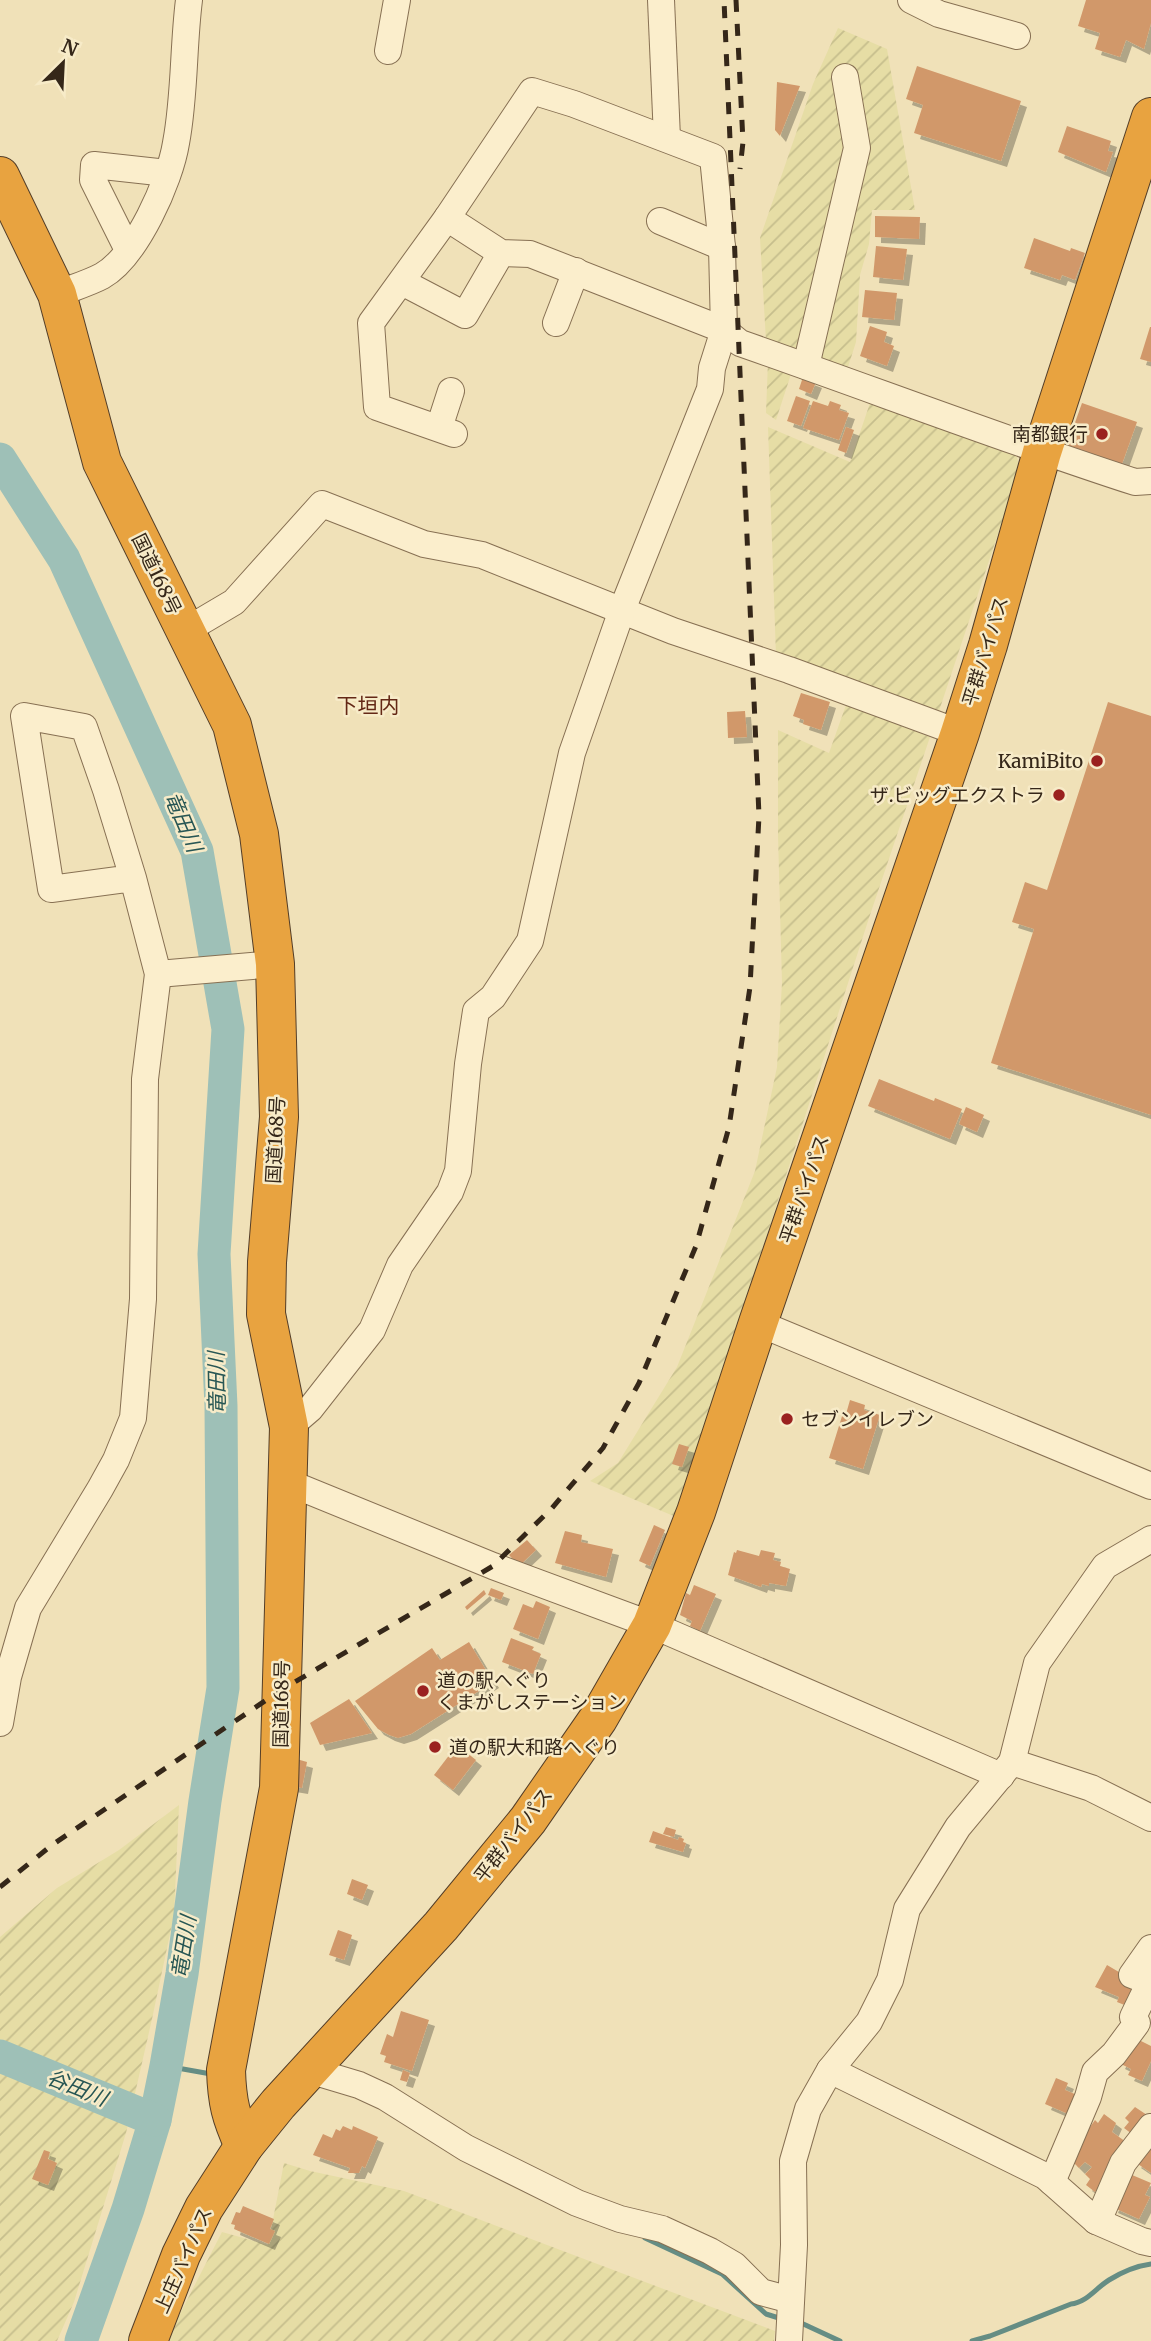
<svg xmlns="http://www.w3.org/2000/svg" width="1151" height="2341" viewBox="0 0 1151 2341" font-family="Merriweather,'Noto Sans JP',serif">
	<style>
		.farmland { fill: url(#farmland-furrows) }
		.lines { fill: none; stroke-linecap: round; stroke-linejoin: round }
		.stream { stroke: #658d84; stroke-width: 5 }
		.river { stroke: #9ec0b7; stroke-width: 33 }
		.building { fill: #d1986b; filter: url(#shadow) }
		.minor-casing { stroke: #877053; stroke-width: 28 }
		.highway-casing { stroke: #543e28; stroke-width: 40 }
		.minor { stroke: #fbeecc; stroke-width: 26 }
		.highway { stroke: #e8a340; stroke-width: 38 }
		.rail { stroke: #352719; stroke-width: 5; stroke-dasharray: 12 12; stroke-linecap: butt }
		.poi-dot { fill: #9a211f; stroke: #f7ebc8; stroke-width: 2.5 }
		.labels { text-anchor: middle; stroke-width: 5; stroke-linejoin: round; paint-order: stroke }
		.poi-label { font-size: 19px; fill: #352719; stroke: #f7ebc8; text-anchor: end }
		.street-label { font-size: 19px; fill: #352719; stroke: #f7ebc8 }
		.neighbourhood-label { font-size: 21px; fill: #642816; stroke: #f7ebc8 }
		.water-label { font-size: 21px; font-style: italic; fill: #275654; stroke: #f7ebc8 }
	</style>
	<defs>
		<pattern id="farmland-furrows" width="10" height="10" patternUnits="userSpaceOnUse" patternTransform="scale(1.75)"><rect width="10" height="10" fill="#e6dda5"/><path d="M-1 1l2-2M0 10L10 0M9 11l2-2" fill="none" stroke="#c6be8d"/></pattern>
		<filter id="shadow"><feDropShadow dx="6" dy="6" stdDeviation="0" flood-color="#0004"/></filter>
	</defs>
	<rect width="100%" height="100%" fill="#f0e1b8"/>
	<g class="farmland">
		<path d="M838,28L887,49L915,210H872L869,244L860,275L856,342L848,367L766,341L760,238L813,84Z"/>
		<path d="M768,361L792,371L776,420L766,413Z"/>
		<path d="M871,400L1016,454L1020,468L937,717L776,656L768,427L850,462Z"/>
		<path d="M846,705L930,737L869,918L676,1517L590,1481L618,1463L677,1367L755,1171L777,1067L782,983L778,835V730L829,753Z"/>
		<path d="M179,1805L174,1915L152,2019L126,2133L74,2302L57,2341H0V1937L57,1888L119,1850Z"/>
		<path d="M284,2163L310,2171L404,2191L775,2331L774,2341H166L222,2232L268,2245Z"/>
	</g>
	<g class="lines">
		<g class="stream">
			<path d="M166,2066L211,2074"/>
			<path d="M645,2238L722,2274L766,2314L782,2319"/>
			<path d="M799,2322L840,2341"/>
			<path d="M972,2341L990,2336L1071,2304C1086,2303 1096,2288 1109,2280C1122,2272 1136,2266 1151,2264"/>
		</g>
		<g class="river">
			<path d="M0,459L64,559L197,851L228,1029L214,1254L221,1406L223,1688L205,1801L182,1974L166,2066L155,2120L128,2209L81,2341"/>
			<path d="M0,2056L155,2120"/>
		</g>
	</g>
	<g class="building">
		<path d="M1086,0H1151V23L1144,49L1126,40L1120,57L1095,49L1100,33L1078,26Z"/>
		<path d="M917,66L1021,101L1001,161L914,133L923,105L906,99Z"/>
		<path d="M777,82L800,86L780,136L775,130Z"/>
		<path d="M1067,126L1111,141L1108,151L1113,152L1106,172L1058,152Z"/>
		<path d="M875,216L920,217L919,239L875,237Z"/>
		<path d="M1034,238L1070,251L1071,248L1085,253L1075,280L1062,275L1060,280L1024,268Z"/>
		<path d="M876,246L907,249L903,280L873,277Z"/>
		<path d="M865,290L897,293L894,320L862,317Z"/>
		<path d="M870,326L887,332L884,342L894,346L887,366L860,356Z"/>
		<path d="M1150,327H1151V362L1140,359Z"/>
		<path d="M803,377L816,382L811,394L799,389Z"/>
		<path d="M796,396L810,401L801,426L787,421Z"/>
		<path d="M813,401L828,406L830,401L841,405L839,410L849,413L839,440L803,428Z"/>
		<path d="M1082,403L1137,422L1122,464L1067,445Z"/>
		<path d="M846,427L854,430L846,453L838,450Z"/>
		<path d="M801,693L830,702L821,730L803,724L804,720L793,716Z"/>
		<path d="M1108,702L1151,716V1115L991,1063L1034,929L1012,922L1025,882L1047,890Z"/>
		<path d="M745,711L747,737L728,738L727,712Z"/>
		<path d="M879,1079L934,1101L935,1098L962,1109L950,1139L868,1106Z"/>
		<path d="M966,1107L984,1115L977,1132L959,1124Z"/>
		<path d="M850,1400L865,1405L864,1410L880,1415L863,1469L829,1458L843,1413L846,1414Z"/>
		<path d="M679,1444L689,1447L682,1467L672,1464Z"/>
		<path d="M654,1525L665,1530L650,1566L639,1561Z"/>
		<path d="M565,1531L582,1535L581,1542L613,1549L606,1577L555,1563Z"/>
		<path d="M527,1540L536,1550L519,1566L509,1555Z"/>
		<path d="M737,1550L759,1556L761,1550L775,1553L773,1560L781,1562L780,1566L790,1569L786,1586L769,1583V1586L762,1584L761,1587L728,1575L734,1552L736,1553Z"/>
		<path d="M694,1585L716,1594L700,1631L690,1626L692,1621L680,1615L686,1593L690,1595Z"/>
		<path d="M491,1588L504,1593L501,1600L488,1595Z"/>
		<path d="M484,1590L486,1594L467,1610L465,1607Z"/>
		<path d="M536,1601L550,1607L538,1639L513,1629L523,1604L533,1608Z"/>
		<path d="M511,1638L534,1647L532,1650L541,1654L533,1674L502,1662Z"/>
		<path d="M469,1642L493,1682L411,1734L398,1738L389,1735L378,1729L355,1701L432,1648L440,1660Z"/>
		<path d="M349,1699L372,1733L320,1745L310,1723Z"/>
		<path d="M457,1745L476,1760L453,1790L434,1775Z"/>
		<path d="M293,1758L307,1762L302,1788L290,1786Z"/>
		<path d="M666,1827L676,1830L674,1837L663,1834Z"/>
		<path d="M653,1831L678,1840L679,1837L684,1839L683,1842L686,1843L683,1852L649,1842Z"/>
		<path d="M352,1879L368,1885L362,1900L347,1894Z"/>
		<path d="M338,1930L352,1935L344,1960L329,1955Z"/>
		<path d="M1107,1965L1141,1985L1132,2008L1117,2002L1119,1997L1095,1987Z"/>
		<path d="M401,2011L429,2020L412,2071L384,2062L386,2056L380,2054L387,2034L393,2037Z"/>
		<path d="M1133,2037L1151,2046V2061L1142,2081L1128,2075L1131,2069L1119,2063Z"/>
		<path d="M403,2070L410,2073L407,2082L400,2080Z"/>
		<path d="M1056,2078L1068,2083L1065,2090L1082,2097L1073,2116L1045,2104Z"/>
		<path d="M1135,2107L1150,2117L1136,2137L1124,2128L1129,2122L1125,2118Z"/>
		<path d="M1104,2114L1116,2123L1112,2132L1129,2144L1095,2192L1086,2185L1090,2179L1085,2174L1092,2167L1085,2162L1079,2168L1071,2160L1073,2151L1095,2120L1098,2123Z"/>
		<path d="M343,2126L352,2130L353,2126L378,2137L365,2168L362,2166L359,2173H348L350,2168L313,2155L323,2134L332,2138L336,2129L340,2131Z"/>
		<path d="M1151,2147V2173L1135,2162Z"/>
		<path d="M44,2150L50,2152L48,2159L57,2163L48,2185L32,2179Z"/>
		<path d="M1125,2172L1151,2183L1145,2195L1150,2197L1139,2219L1112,2207Z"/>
		<path d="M243,2206L274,2219L270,2229L275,2231L269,2244L234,2229L235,2225L231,2224L236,2212L240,2213Z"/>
	</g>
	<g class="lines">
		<defs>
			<g id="minor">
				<path d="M661,0L667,138"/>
				<path d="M911,0L939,14L1017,36"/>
				<path d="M388,51L397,0"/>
				<path d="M447,218L501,253L530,254L724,330L740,343C872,389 1002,439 1135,482L1151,481"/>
				<path d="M660,221L722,247"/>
				<path d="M128,250L93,180L94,165L167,173"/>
				<path d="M402,282L465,315L501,253"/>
				<path d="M57,294C72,288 89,283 102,276C136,257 170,181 176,143C185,96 183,47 189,0"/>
				<path d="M556,323L576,271"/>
				<path d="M806,366L857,148L845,77"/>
				<path d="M439,428L451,391"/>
				<path d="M185,631L234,602L322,504L424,544L482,555L673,631L789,670L960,733"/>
				<path d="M158,974L275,964"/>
				<path d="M758,1323L1151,1486"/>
				<path d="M289,1427L310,1409L372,1330L400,1265L450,1192L458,1171L468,1064L476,1011L493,997L530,941L572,753L622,610L710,389L712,368L724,330L722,247L713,157L574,104L532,91L447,218L371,323L377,407L454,434"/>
				<path d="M287,1482L493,1566L652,1625L1001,1776"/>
				<path d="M0,1723L8,1677L28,1608L100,1489L116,1460L133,1418L143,1299L145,1079L158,974L133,878L106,790L84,727L24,716L51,889L133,878"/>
				<path d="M1012,1762L1091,1788L1151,1818"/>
				<path d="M309,2070L359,2085L385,2097L466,2148L577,2203L620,2219L662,2229L710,2251L734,2265L761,2292L791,2300"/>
				<path d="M830,2070L1045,2176L1096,2221L1142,2241L1151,2243"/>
				<path d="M1052,2182L1088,2097L1095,2072L1114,2054L1137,2023L1133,2017L1150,1982L1132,1975L1151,1948"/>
				<path d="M1096,2221L1101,2214L1123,2163L1151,2127"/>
				<path d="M789,2341L794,2245L793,2161L808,2109L830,2070L869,2022L890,1980L907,1909L958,1827L1012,1762L1037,1663L1105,1566L1151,1539"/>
			</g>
			<g id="highway">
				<path d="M0,176L57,294L102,462L232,725L259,834L275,964L279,1117L267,1262L266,1314L289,1427L279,1788L226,2070C227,2103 231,2117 244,2146"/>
				<path d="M148,2341L181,2255L204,2208L244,2146L278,2104L441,1926L528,1820L598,1719L652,1625L696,1512L758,1323L960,733L988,645L1042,452L1151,117"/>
			</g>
		</defs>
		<use href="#minor" class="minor-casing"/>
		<use href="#highway" class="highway-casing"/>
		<use href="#minor" class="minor"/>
		<use href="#highway" class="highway"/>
		<g class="rail">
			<path d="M736,0L743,142L740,169"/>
			<path d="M0,1887L52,1845L281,1690L493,1566L552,1508L603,1448L639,1383L696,1246L729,1127L750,987L759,816L724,0"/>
		</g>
	</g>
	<g class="poi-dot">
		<circle cx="1102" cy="434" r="7"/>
		<circle cx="1097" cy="761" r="7"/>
		<circle cx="1059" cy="795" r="7"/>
		<circle cx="787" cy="1419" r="7"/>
		<circle cx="423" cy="1691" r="7"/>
		<circle cx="435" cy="1747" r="7"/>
	</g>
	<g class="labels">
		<g class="poi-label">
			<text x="1088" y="441">南都銀行</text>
			<text x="1083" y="768">KamiBito</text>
			<text x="1045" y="802">ザ.ビッグエクストラ</text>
			<text x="801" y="1426" text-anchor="start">セブンイレブン</text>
			<text x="437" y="1687" text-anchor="start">道の駅へぐり<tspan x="437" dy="22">くまがしステーション</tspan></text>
			<text x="449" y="1754" text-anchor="start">道の駅大和路へぐり</text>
		</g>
		<g class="street-label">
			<text transform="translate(157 574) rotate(64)" y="7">国道168号</text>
			<text transform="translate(985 651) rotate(-73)" y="7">平群バイパス</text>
			<text transform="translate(275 1140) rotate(-87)" y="7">国道168号</text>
			<text transform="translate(804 1189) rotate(-71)" y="7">平群バイパス</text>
			<text transform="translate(281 1704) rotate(-89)" y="7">国道168号</text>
			<text transform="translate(513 1835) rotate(-52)" y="7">平群バイパス</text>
			<text transform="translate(183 2260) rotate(-66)" y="7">上庄バイパス</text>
		</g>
		<g class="neighbourhood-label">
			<text x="368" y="713">下垣内</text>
		</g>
		<g class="water-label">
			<text transform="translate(183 822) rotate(67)" y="7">竜田川</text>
			<text transform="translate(217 1383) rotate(-91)" y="7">竜田川</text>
			<text transform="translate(184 1947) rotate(-81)" y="7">竜田川</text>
			<text transform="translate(77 2088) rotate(22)" y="7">谷田川</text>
		</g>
	</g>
	<g transform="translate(63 63) rotate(24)" stroke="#f7ebc8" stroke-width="5" paint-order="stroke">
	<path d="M0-5L12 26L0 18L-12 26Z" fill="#352719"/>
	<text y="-10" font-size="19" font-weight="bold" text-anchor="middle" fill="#352719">N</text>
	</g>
</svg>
